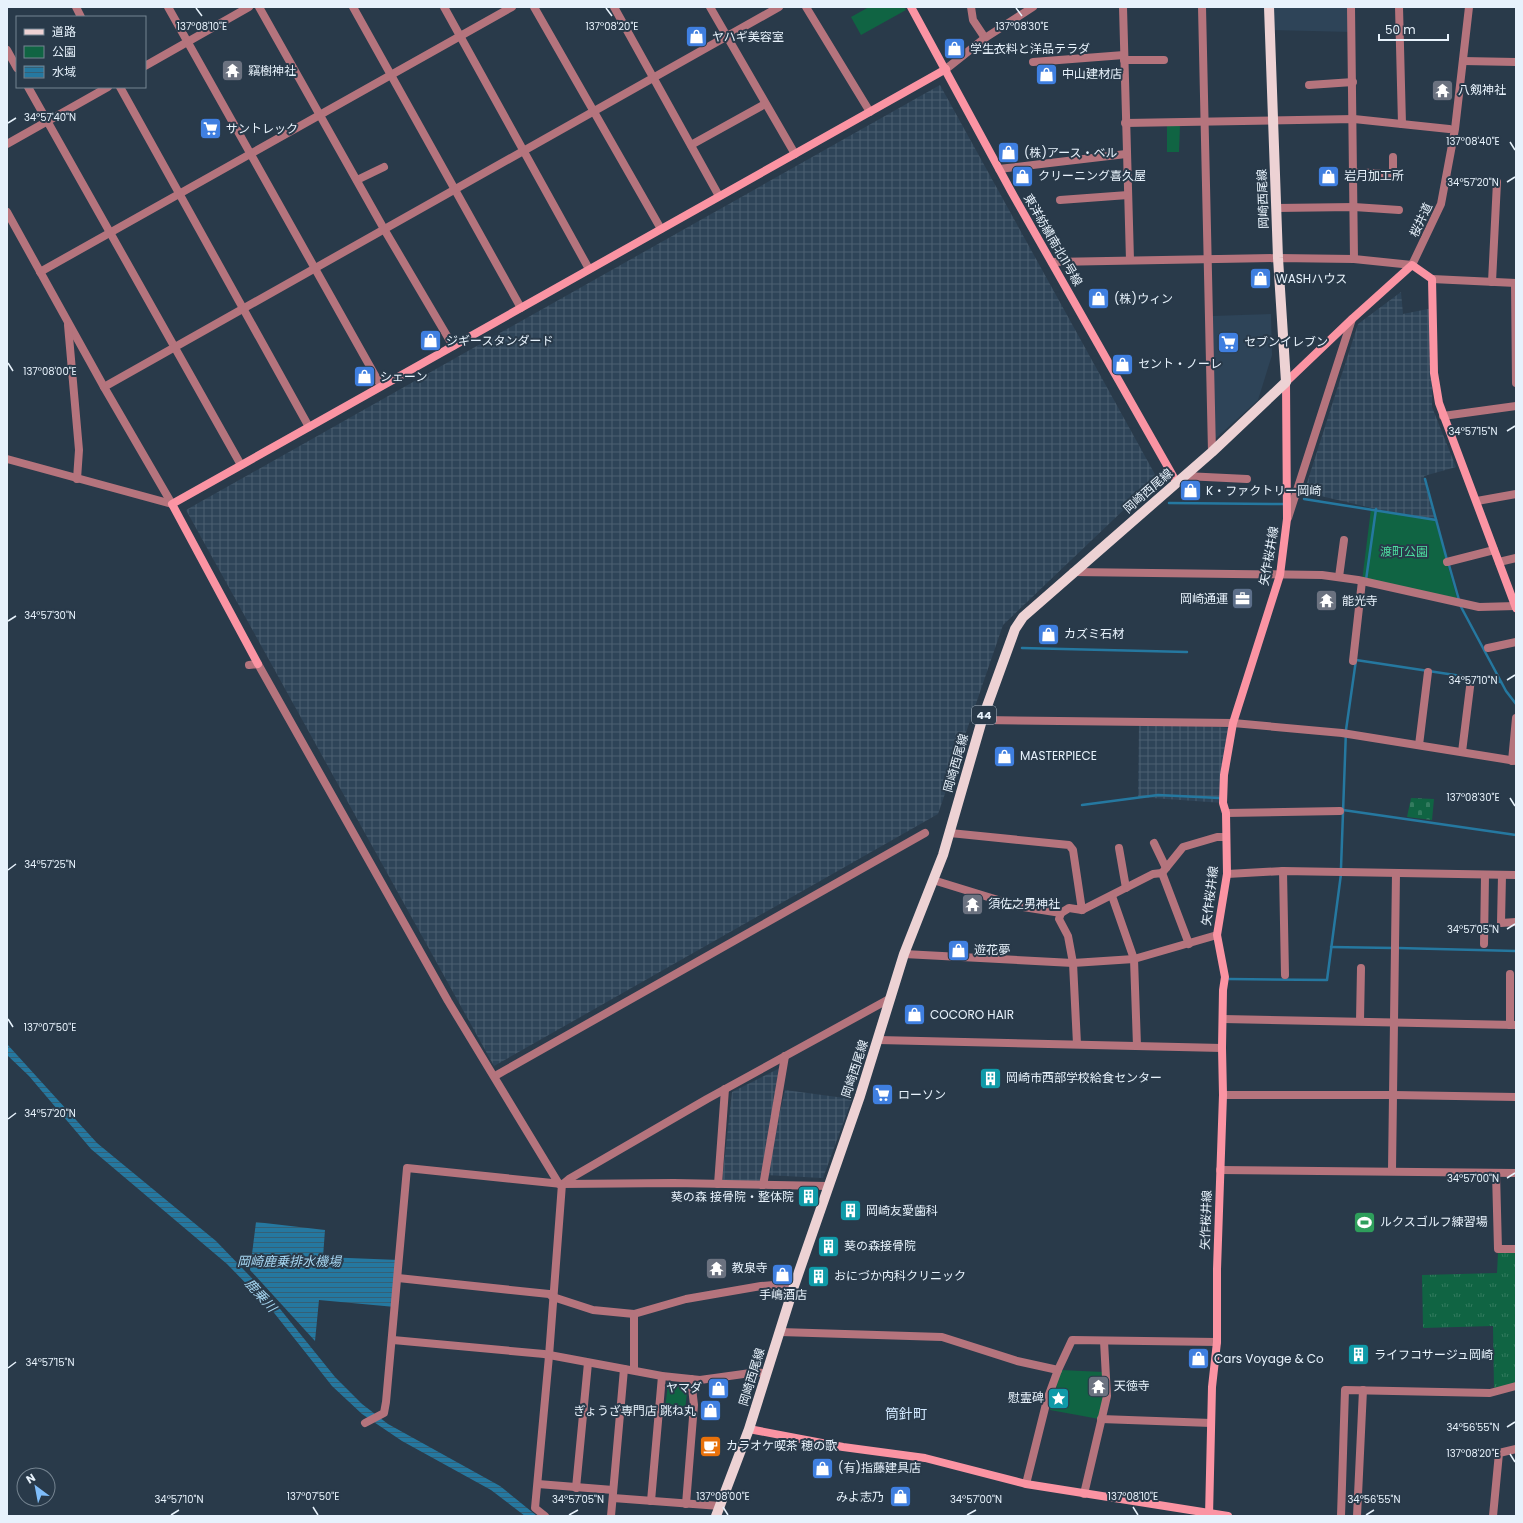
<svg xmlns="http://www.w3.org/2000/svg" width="1523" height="1523" viewBox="0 0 1523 1523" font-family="Poppins,'Noto Sans JP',sans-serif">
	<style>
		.built { fill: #2e4458 }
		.industrial { fill: url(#industrial-grid) }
		.grass { fill: url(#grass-tufts) }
		.cemetery { fill: url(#cemetery-stones) }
		.park { fill: #106443 }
		.water { fill: url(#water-rules) }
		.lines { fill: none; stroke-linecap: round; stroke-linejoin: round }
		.stream { stroke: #2578a0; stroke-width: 2.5 }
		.street { stroke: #b5747d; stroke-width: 8 }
		.secondary { stroke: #fb94a3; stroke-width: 8 }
		.primary { stroke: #edd2d4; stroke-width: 10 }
		.ticks { fill: none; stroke: #e7f2fc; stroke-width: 1.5 }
		.labels { text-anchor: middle; stroke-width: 4; stroke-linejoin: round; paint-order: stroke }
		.shield { fill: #293a4a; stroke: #aebbc7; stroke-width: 1 }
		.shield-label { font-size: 11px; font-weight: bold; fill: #e7f2fc }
		.poi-label { font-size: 12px; fill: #e7f2fc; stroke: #293a4a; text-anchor: start }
		.street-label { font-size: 12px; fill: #e7f2fc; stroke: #293a4a }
		.park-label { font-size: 12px; fill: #4ddfa1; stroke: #293a4a }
		.water-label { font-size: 13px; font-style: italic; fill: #a6d5f0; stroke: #293a4a }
		.quarter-label { font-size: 14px; fill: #cfe6fd; stroke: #293a4a }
		.ticks-label { font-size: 10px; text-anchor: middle; fill: #e7f2fc; stroke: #293a4a; stroke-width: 4; stroke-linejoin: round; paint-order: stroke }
	</style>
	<defs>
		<pattern id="industrial-grid" width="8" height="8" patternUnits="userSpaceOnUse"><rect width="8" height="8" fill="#2e4458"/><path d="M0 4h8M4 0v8" fill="none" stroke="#4c5f71"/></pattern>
		<pattern id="grass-tufts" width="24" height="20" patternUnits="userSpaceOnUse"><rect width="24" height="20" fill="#106443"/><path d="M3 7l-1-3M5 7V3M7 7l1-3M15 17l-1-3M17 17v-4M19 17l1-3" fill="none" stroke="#337b5f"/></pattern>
		<pattern id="cemetery-stones" width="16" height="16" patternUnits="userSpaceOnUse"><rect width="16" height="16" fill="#106443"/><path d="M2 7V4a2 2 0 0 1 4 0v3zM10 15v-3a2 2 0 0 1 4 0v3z" fill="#337b5f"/></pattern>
		<pattern id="water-rules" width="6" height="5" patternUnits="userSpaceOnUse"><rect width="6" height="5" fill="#2578a0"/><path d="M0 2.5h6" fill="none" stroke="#356076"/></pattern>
	</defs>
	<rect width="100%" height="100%" fill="#293a4a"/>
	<g class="built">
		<path d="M1269,7H1351L1352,32L1270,30Z"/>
		<path d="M1271,314L1272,355L1258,400L1214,440L1212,316Z"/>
	</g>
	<g class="industrial">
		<path d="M940,85L1157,478L1003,625L938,814L494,1066L186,510Z"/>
		<path d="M1401,292L1403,314L1433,308L1432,407L1456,467L1424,476L1435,520L1376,509L1304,492L1358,324Z"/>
		<path d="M1139,722L1232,728L1223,803L1138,797Z"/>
		<path d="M782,1067L760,1181H722L732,1092Z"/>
		<path d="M785,1090L852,1099L823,1178L765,1175Z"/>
	</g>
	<path class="grass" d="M1498,1253H1516V1384L1494,1388L1493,1326L1423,1328L1422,1275L1497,1273Z"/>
	<path class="cemetery" d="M1411,798L1434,799L1432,820L1407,817Z"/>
	<g class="park">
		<path d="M869,7H904L906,10L861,35L851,17Z"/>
		<path d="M1167,125H1180L1179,152H1167Z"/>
		<path d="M1371,509L1435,520L1458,602L1362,581Z"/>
		<path d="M1061,1370L1104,1372L1103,1399L1099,1419L1050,1410Z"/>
		<path d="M668,1384L688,1386L685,1409L665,1408Z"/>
	</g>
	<g class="water">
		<path d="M7,1044L97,1143L216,1241L272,1299L335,1377L362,1404L388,1424L500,1486L537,1516H525L491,1490L402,1441L362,1414L332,1386L271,1309L227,1264L91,1149L29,1076L7,1055Z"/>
		<path d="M256,1222L325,1230L323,1257L399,1260L395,1307L319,1300L315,1341L250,1270Z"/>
	</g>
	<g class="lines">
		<g class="stream">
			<path d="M1425,479L1447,560"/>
			<path d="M1304,499L1436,520"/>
			<path d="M1169,503L1283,504"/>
			<path d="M1449,565L1459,600"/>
			<path d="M1366,580L1376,509"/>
			<path d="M1460,605L1506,691L1516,704"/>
			<path d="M1022,648L1187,652"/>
			<path d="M1082,805L1158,795L1219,798"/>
			<path d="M1343,810L1516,835"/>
			<path d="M1341,868L1346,730L1356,660L1501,682"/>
			<path d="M1331,947L1393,948"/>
			<path d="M1398,948L1516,951"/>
			<path d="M1229,979L1327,980L1341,874"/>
		</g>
		<g class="street">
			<path d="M76,7L81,17"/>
			<path d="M168,7L381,386"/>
			<path d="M259,7L384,229L453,346"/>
			<path d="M353,7L521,308"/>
			<path d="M444,7L589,269"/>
			<path d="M534,7L661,229"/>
			<path d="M614,7L719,196"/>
			<path d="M710,7L795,154"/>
			<path d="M806,7L870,112"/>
			<path d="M971,7L973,20L985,38"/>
			<path d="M1123,7L1130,260"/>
			<path d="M1202,7L1212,452"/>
			<path d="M1351,7L1354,259"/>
			<path d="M1399,7L1402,124"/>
			<path d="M7,50L17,68"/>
			<path d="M1124,60H1164"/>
			<path d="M1463,61L1516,62"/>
			<path d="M1033,62L1124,55"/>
			<path d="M145,66L249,7"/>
			<path d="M946,69L985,38L1033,7"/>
			<path d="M1309,85L1353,82"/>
			<path d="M28,87L241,465"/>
			<path d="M120,87L309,427"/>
			<path d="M1125,123L1354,119L1449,129"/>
			<path d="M7,144L108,87"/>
			<path d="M691,145L765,104"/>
			<path d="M999,169L1126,154"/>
			<path d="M1354,172L1393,174V157"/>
			<path d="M357,180L384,167"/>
			<path d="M1060,200L1128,195"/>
			<path d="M1276,208L1354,207L1399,210"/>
			<path d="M7,212L104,387L172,504"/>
			<path d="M1052,262L1278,258L1354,259L1412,265L1441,204L1455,129L1469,7"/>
			<path d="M40,272L512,7"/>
			<path d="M1432,279L1516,283"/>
			<path d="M1492,282L1497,182"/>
			<path d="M1515,283L1516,383"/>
			<path d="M68,325L79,450L77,479"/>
			<path d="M104,387L779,7"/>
			<path d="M1443,416L1516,406"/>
			<path d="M7,459L172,504"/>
			<path d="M1185,476L1247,479"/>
			<path d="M1477,501L1516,494"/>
			<path d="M1288,518L1352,319"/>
			<path d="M1447,562L1494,550"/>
			<path d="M1499,562L1516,558"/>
			<path d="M1073,572L1322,575L1358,580L1479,607L1516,606"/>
			<path d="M1339,577L1344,540"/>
			<path d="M1488,648L1516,642"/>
			<path d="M1353,661L1362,581"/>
			<path d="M249,665L258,664L448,1001L559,1184"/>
			<path d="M982,720L1233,723L1342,733L1516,761"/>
			<path d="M1419,745L1428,672"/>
			<path d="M1462,752L1471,679"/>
			<path d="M1512,761L1516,718"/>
			<path d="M1226,813L1340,811"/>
			<path d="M950,833L1069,845L1073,850L1082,910L1069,908L1061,913L1059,919L1068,936L1073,963L1077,1044"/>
			<path d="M1154,843L1166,868"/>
			<path d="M1119,848L1126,888"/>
			<path d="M1283,871L1285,975"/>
			<path d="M1162,873L1183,847L1217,837H1226"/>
			<path d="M1227,874L1283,871L1516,875"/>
			<path d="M1502,875L1501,923L1516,922"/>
			<path d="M933,880L1017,906L1061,913"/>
			<path d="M1112,896L1134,959L1137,1046"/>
			<path d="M1082,910L1153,874L1162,873L1189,944"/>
			<path d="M1484,944L1485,875"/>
			<path d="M904,954L1073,963L1134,959L1217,935"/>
			<path d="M1223,1019L1516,1025"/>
			<path d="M1360,1021L1361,968"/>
			<path d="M1510,1025V974"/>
			<path d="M878,1040L1222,1048"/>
			<path d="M495,1076C639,996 781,913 925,833"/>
			<path d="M1223,1095H1394L1516,1097"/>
			<path d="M1220,1170L1516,1173"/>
			<path d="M1392,1170L1396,873"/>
			<path d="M1496,1173L1498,1249H1516"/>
			<path d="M563,1184L569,1179L707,1099L891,998"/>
			<path d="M718,1184L725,1089"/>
			<path d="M763,1186L785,1056"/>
			<path d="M398,1278L549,1294L553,1297L593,1310L634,1314L686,1299L761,1286L786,1284L794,1286"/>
			<path d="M780,1332L942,1337L1017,1361L1058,1370"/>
			<path d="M393,1340L544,1354L662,1376L700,1380L758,1372L766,1374"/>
			<path d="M634,1370V1314"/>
			<path d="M1101,1419L1211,1423"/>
			<path d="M365,1423L384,1413L386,1402L407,1168L562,1184L674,1183L828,1186"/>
			<path d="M538,1484L613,1490"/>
			<path d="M1026,1484L1047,1400L1058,1370L1072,1340L1217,1342"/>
			<path d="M576,1488L588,1363"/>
			<path d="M1084,1494L1107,1396L1104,1341"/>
			<path d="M613,1498L720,1506"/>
			<path d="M651,1501L662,1376"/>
			<path d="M686,1504L694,1405L691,1379"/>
			<path d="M545,1516L535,1508L549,1356L562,1184"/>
			<path d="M611,1516L624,1369"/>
			<path d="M1341,1516L1345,1390L1490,1393L1516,1386"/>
			<path d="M1357,1516L1363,1390"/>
			<path d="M1493,1516L1499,1453L1516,1449"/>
		</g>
		<g class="secondary">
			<path d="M911,7L1011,191L1177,483"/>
			<path d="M258,664L172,504L946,69"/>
			<path d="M749,1429L843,1447L925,1458L1026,1484L1228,1516"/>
			<path d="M1209,1516L1212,1387L1217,1342V1269L1223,1095L1222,1048L1223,990L1225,977L1217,935L1227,874L1226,813L1223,803L1224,775L1233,723L1280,575L1287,519L1286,382L1352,319L1412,265L1432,279L1434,373L1439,403L1516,608"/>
		</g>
		<path class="primary" d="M716,1516L749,1429L794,1286L860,1096L904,954L943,855L982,720L1015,629L1023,617L1212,452L1286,382L1278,258L1269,7"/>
	</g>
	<path class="ticks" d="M196,8L202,16M606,8L612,16M1016,8L1022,16M8,123L16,118M1510,142L1515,150M1507,182L1515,177M8,363L13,371M1507,431L1515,426M8,621L16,616M1507,680L1515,675M1510,798L1515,806M8,870L16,864M1507,929L1515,924M8,1019L13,1027M8,1119L16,1113M1507,1178L1515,1173M8,1368L16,1362M1507,1427L1515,1422M1510,1454L1515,1462M313,1507L318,1515M723,1507L728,1515M1133,1507L1138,1515M171,1515L179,1510M569,1515L578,1510M967,1515L976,1510M1366,1515L1374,1510"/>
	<defs>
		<symbol id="shop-square" viewBox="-11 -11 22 22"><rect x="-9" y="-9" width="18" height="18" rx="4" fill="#3f7fe0" stroke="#293a4a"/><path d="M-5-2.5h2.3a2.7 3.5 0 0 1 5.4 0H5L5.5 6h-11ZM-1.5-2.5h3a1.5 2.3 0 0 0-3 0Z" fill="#fff"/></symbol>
		<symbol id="temple-square" viewBox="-11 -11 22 22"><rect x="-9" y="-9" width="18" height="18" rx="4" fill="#6b7280" stroke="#293a4a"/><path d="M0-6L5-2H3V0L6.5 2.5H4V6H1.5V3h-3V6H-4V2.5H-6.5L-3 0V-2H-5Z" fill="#fff"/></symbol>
		<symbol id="supermarket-square" viewBox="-11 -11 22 22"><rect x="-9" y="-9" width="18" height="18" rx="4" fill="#3f7fe0" stroke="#293a4a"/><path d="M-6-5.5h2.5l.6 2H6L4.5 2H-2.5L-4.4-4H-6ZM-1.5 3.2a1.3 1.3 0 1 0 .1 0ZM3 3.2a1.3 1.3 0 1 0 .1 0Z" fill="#fff"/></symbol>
		<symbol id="office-square" viewBox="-11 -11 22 22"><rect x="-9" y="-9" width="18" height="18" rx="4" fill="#5c6f8a" stroke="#293a4a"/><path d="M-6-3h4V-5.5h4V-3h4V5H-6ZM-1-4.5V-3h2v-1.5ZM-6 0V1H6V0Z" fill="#fff"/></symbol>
		<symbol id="building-square" viewBox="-11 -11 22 22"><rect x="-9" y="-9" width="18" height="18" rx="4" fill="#0f9aa8" stroke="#293a4a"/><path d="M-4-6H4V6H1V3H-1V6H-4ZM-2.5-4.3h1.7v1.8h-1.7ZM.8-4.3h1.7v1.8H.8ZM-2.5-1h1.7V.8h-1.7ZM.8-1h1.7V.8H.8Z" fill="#fff"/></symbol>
		<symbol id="stadium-square" viewBox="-11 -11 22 22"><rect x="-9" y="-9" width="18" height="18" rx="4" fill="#2e9e5b" stroke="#293a4a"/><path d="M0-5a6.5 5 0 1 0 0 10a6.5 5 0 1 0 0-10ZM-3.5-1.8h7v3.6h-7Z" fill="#fff"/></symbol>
		<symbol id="sight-square" viewBox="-11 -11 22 22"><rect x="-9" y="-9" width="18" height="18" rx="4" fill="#0f9aa8" stroke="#293a4a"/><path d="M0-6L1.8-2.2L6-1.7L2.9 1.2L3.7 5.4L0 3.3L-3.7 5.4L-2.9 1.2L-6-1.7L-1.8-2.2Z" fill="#fff"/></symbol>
		<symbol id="cafe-square" viewBox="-11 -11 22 22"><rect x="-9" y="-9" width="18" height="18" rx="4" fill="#e8710a" stroke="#293a4a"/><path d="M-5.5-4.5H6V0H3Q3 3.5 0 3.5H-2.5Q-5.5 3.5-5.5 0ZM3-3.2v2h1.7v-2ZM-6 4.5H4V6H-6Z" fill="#fff"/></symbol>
	</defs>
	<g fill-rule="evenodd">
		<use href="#shop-square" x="684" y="24" width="25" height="25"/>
		<use href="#shop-square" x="942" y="36" width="25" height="25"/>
		<use href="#temple-square" x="220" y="58" width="25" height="25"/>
		<use href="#shop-square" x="1034" y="62" width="25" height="25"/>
		<use href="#temple-square" x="1430" y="78" width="25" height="25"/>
		<use href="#supermarket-square" x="198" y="116" width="25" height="25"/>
		<use href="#shop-square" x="996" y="140" width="25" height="25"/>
		<use href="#shop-square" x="1010" y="164" width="25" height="25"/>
		<use href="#shop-square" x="1316" y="164" width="25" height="25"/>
		<use href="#shop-square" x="1248" y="266" width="25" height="25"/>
		<use href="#shop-square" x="1086" y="286" width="25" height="25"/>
		<use href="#shop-square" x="418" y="328" width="25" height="25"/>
		<use href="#supermarket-square" x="1216" y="330" width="25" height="25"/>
		<use href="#shop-square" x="1110" y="352" width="25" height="25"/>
		<use href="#shop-square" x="352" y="364" width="25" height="25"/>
		<use href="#shop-square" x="1178" y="478" width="25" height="25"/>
		<use href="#office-square" x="1230" y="586" width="25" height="25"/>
		<use href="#temple-square" x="1314" y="588" width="25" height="25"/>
		<use href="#shop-square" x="1036" y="622" width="25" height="25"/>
		<use href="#shop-square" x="992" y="744" width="25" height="25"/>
		<use href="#temple-square" x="960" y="892" width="25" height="25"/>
		<use href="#shop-square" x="946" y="938" width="25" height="25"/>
		<use href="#shop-square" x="902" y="1002" width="25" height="25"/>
		<use href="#building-square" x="978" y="1066" width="25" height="25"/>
		<use href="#supermarket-square" x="870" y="1082" width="25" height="25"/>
		<use href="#building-square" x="796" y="1184" width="25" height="25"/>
		<use href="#building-square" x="838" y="1198" width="25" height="25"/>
		<use href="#stadium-square" x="1352" y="1210" width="25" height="25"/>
		<use href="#building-square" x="816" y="1234" width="25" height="25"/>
		<use href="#temple-square" x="704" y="1256" width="25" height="25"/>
		<use href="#shop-square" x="770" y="1262" width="25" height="25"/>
		<use href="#building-square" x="806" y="1264" width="25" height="25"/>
		<use href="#building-square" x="1346" y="1342" width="25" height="25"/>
		<use href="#shop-square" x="1186" y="1346" width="25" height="25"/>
		<use href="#temple-square" x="1086" y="1374" width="25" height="25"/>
		<use href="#shop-square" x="706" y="1376" width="25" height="25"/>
		<use href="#sight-square" x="1046" y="1386" width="25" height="25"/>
		<use href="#shop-square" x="698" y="1398" width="25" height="25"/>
		<use href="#cafe-square" x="698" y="1434" width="25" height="25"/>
		<use href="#shop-square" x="810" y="1456" width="25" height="25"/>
		<use href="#shop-square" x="888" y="1484" width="25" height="25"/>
	</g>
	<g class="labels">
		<rect class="shield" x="972" y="706" width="24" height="18" rx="3"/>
		<g class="shield-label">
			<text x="984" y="719">44</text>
		</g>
		<g class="poi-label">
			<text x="712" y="41">ヤハギ美容室</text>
			<text x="970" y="53">学生衣料と洋品テラダ</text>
			<text x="248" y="75">竊樹神社</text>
			<text x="1062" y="78">中山建材店</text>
			<text x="1458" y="94">八剱神社</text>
			<text x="226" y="133">サントレック</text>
			<text x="1024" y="157">(株)アース・ベル</text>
			<text x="1038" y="180">クリーニング喜久屋</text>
			<text x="1344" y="180">岩月加工所</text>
			<text x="1276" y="283">WASHハウス</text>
			<text x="1114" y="303">(株)ウィン</text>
			<text x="446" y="345">ジギースタンダード</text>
			<text x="1244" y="346">セブンイレブン</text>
			<text x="1138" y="368">セント・ノーレ</text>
			<text x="380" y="381">シェーン</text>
			<text x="1206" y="495">K・ファクトリー岡崎</text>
			<text x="1228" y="603" text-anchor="end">岡崎通運</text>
			<text x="1342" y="605">能光寺</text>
			<text x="1064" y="638">カズミ石材</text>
			<text x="1020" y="760">MASTERPIECE</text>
			<text x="988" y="908">須佐之男神社</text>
			<text x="974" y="954">遊花夢</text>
			<text x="930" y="1019">COCORO HAIR</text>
			<text x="1006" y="1082">岡崎市西部学校給食センター</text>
			<text x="898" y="1099">ローソン</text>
			<text x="794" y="1201" text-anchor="end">葵の森 接骨院・整体院</text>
			<text x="866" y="1215">岡崎友愛歯科</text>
			<text x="1380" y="1226">ルクスゴルフ練習場</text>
			<text x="844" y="1250">葵の森接骨院</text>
			<text x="732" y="1272">教泉寺</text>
			<text x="834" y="1280">おにづか内科クリニック</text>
			<text x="783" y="1299" text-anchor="middle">手嶋酒店</text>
			<text x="1374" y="1359">ライフコサージュ岡崎</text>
			<text x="1214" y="1363">Cars Voyage &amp; Co</text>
			<text x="1114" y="1390">天徳寺</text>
			<text x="702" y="1392" text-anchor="end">ヤマダ</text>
			<text x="1044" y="1402" text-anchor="end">慰霊碑</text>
			<text x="696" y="1415" text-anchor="end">ぎょうざ専門店 跳ね丸</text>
			<text x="726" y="1450">カラオケ喫茶 穂の歌</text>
			<text x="838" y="1472">(有)指藤建具店</text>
			<text x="884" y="1501" text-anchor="end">みよ志乃</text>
		</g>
		<g class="street-label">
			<text transform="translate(1263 199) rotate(-92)" y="4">岡崎西尾線</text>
			<text transform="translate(1421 220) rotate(-65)" y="4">桜井道</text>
			<text transform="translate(1053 240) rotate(60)" y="4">東洋紡績南北11号線</text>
			<text transform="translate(1148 491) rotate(-41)" y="4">岡崎西尾線</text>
			<text transform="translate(1269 556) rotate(-80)" y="4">矢作桜井線</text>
			<text transform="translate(956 763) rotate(-74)" y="4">岡崎西尾線</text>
			<text transform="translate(1210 896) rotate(-83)" y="4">矢作桜井線</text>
			<text transform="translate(855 1069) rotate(-72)" y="4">岡崎西尾線</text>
			<text transform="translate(1206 1220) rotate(-88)" y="4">矢作桜井線</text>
			<text transform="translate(752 1377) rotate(-73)" y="4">岡崎西尾線</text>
		</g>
		<g class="park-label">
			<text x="1404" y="556">渡町公園</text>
		</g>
		<g class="water-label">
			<text x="289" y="1266">岡崎鹿乗排水機場</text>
			<text transform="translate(261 1295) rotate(48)" y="5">鹿乗川</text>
		</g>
		<g class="quarter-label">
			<text x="906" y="1419">筒針町</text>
		</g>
	</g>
	<g class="ticks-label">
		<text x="202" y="30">137°08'10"E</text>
		<text x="612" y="30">137°08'20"E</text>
		<text x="1022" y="30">137°08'30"E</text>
		<text x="50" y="121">34°57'40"N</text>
		<text x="1473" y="145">137°08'40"E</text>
		<text x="1473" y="186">34°57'20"N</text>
		<text x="50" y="375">137°08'00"E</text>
		<text x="1473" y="435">34°57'15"N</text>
		<text x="50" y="619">34°57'30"N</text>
		<text x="1473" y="684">34°57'10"N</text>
		<text x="1473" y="801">137°08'30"E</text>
		<text x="50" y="868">34°57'25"N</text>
		<text x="1473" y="933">34°57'05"N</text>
		<text x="50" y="1031">137°07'50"E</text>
		<text x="50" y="1117">34°57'20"N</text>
		<text x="1473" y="1182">34°57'00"N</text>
		<text x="50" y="1366">34°57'15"N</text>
		<text x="1473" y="1431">34°56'55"N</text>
		<text x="1473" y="1457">137°08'20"E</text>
		<text x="313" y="1500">137°07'50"E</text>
		<text x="723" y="1500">137°08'00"E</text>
		<text x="1133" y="1500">137°08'10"E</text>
		<text x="179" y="1503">34°57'10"N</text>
		<text x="578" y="1503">34°57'05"N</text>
		<text x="976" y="1503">34°57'00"N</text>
		<text x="1374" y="1503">34°56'55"N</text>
	</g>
	<rect width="1523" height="1523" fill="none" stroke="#e7f2fc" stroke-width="16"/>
	<rect x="16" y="16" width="130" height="72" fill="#293a4a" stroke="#758491"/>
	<rect x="24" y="29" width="20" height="6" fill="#edd2d4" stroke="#758491"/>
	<text x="52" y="36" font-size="12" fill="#e7f2fc">道路</text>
	<rect x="24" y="46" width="20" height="12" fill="#106443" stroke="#758491"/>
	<text x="52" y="56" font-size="12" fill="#e7f2fc">公園</text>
	<rect x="24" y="66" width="20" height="12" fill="url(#water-rules)" stroke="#758491"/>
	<text x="52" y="76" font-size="12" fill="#e7f2fc">水域</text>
	<g transform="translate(36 1487) rotate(328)"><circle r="19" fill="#293a4a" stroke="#758491"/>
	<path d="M0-3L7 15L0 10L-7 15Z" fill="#7fbdfa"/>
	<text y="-6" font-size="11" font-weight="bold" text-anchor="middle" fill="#e7f2fc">N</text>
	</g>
	<path d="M1379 34v6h69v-6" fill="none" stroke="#e7f2fc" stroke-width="2"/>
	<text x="1385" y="34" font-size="12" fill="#e7f2fc" stroke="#293a4a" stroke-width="3" paint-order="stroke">50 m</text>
</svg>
